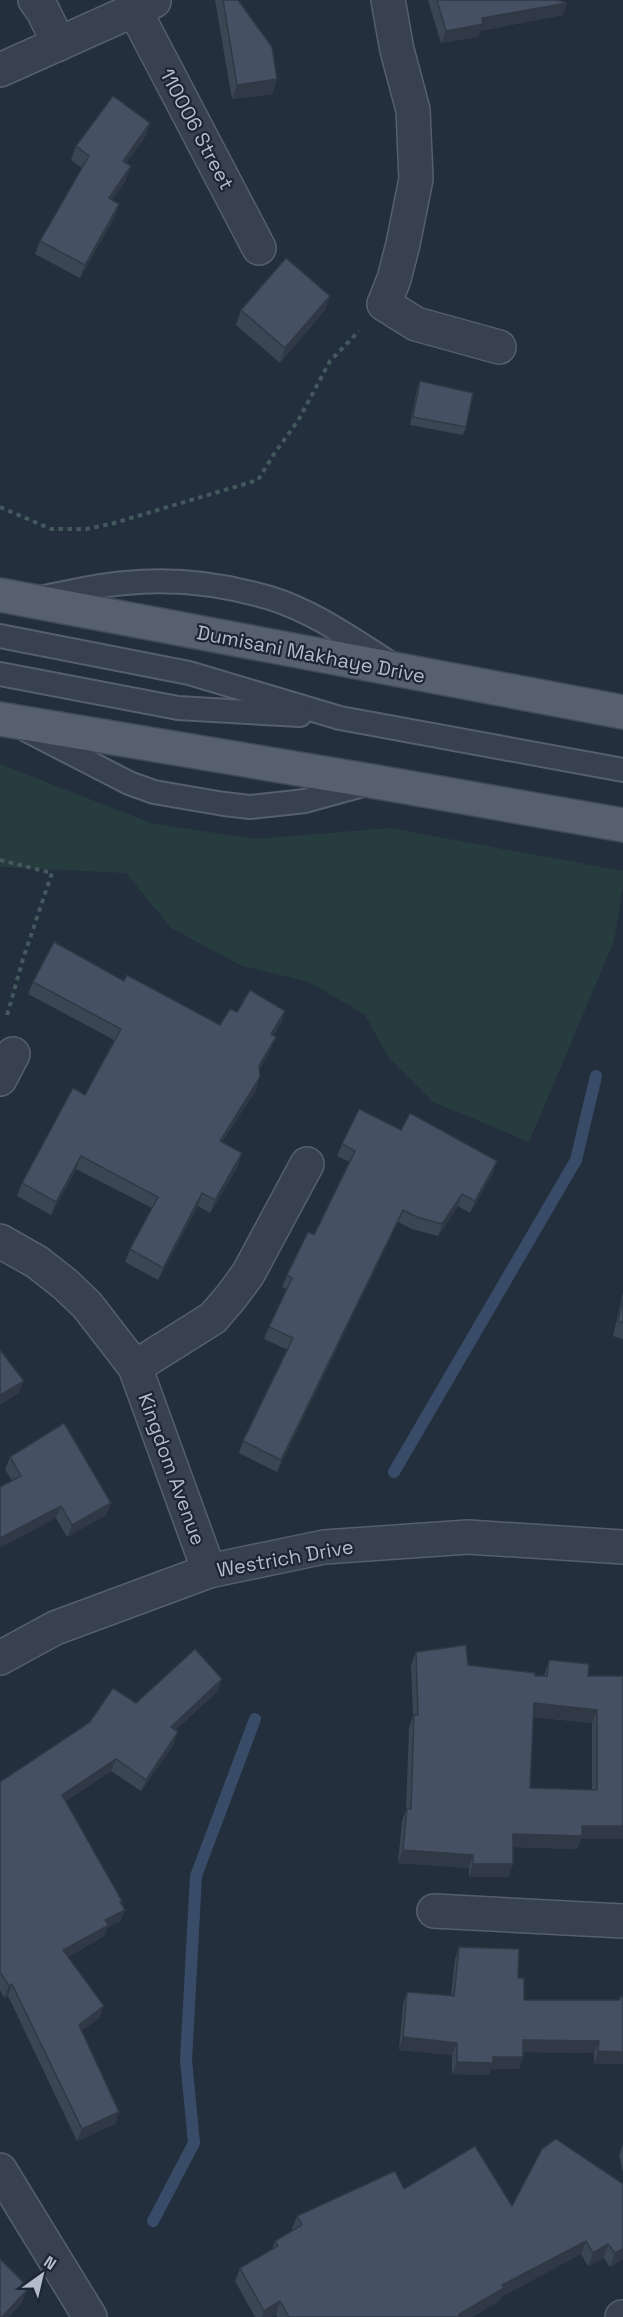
<svg xmlns="http://www.w3.org/2000/svg" width="623" height="2317" viewBox="0 0 623 2317" font-family="'Space Grotesk',sans-serif">
	<style>
		.green { fill: #263c3f }
		.lines { fill: none; stroke-linecap: round; stroke-linejoin: round }
		.stream { stroke: #394c67; stroke-width: 12 }
		.service-casing { stroke: #565f6c; stroke-width: 26 }
		.minor-casing { stroke: #565f6c; stroke-width: 36 }
		.tertiary-casing { stroke: #565f6c; stroke-width: 36 }
		.primary-casing { stroke: #414a57; stroke-width: 36 }
		.path { stroke: #44595c; stroke-width: 4; stroke-dasharray: 4.5 4.5; stroke-linecap: butt }
		.service { stroke: #38414e; stroke-width: 22 }
		.minor { stroke: #38414e; stroke-width: 33 }
		.tertiary { stroke: #38414e; stroke-width: 33 }
		.primary { stroke: #56606e; stroke-width: 33 }
		.wall { fill: #3b4654; fill-rule: evenodd }
		.shaded-wall { fill: #303945 }
		.building { fill: #455162; stroke: #303945; stroke-width: 1.5; fill-rule: evenodd }
		.labels { text-anchor: middle; stroke-width: 4.5; stroke-linejoin: round; paint-order: stroke }
		.street-label { font-size: 20px; fill: #b4bcc9; stroke: #1d2633 }
	</style>
	<rect width="100%" height="100%" fill="#242f3e"/>
	<path class="green" d="M0,764L151,823L255,839L390,828L623,871V887L614,941L529,1142L433,1102L388,1057L365,1015L309,982L242,966L171,928L126,873L0,867Z"/>
	<g class="lines">
		<g class="stream">
			<path d="M394,1472L576,1160L596,1076"/>
			<path d="M153,2221L194,2143L186,2060L196,1876L255,1719"/>
		</g>
		<defs>
			<g id="service">
				<path d="M44,597C70,592 98,585 125,583C173,578 223,584 270,598C313,611 352,639 390,663"/>
				<path d="M0,636L189,673L340,718L623,770"/>
				<path d="M0,674L178,708L300,715"/>
				<path d="M28,731L129,783L154,792L224,804L250,807L305,801L367,784"/>
			</g>
			<g id="minor">
				<path d="M35,0L43,11L59,44"/>
				<path d="M139,0L135,11L259,248"/>
				<path d="M388,0L397,50L413,110L416,179L403,244L394,279L384,304L416,324L499,347"/>
				<path d="M0,70L154,1"/>
				<path d="M0,1079L13,1054"/>
				<path d="M0,1241L37,1262L65,1284L87,1305L135,1367L209,1571"/>
				<path d="M135,1367L213,1318L231,1297L248,1274L307,1164"/>
				<path d="M434,1911L623,1921"/>
				<path d="M0,2170L90,2317"/>
				<path d="M622,2317H623"/>
			</g>
			<path id="tertiary" d="M0,1658L55,1628L209,1571L324,1547L468,1537L623,1547"/>
			<g id="primary">
				<path d="M0,595L623,712"/>
				<path d="M0,719L377,782L623,825"/>
			</g>
		</defs>
		<use href="#service" class="service-casing"/>
		<use href="#minor" class="minor-casing"/>
		<use href="#tertiary" class="tertiary-casing"/>
		<use href="#primary" class="primary-casing"/>
		<g class="path">
			<path d="M0,507L51,529H86L111,524L258,480L274,454L299,419L330,361L359,331"/>
			<path d="M0,860L52,873L23,959L6,1019"/>
		</g>
		<use href="#service" class="service"/>
		<use href="#minor" class="minor"/>
		<use href="#tertiary" class="tertiary"/>
		<use href="#primary" class="primary"/>
	</g>
	<g class="wall">
		<path d="M215,0H238L277,79L272,94L232,99Z"/>
		<path d="M428,0H557L567,3L563,15L480,31L478,37L441,43Z"/>
		<path d="M150,123L145,137L126,163V180L112,200L119,204L114,218L80,278L35,254L40,241L82,168L71,160L76,146Z"/>
		<path d="M330,296L324,311L280,363L236,325L241,310Z"/>
		<path d="M420,381L466,427L463,435L410,425L417,389Z"/>
		<path d="M124,981L220,1025L237,1012L285,1011L281,1023L273,1036L271,1049L259,1070L256,1090L222,1142L238,1166L210,1213L198,1206L158,1280L125,1262L130,1249L152,1208L76,1169L51,1215L17,1196L22,1183L85,1095L114,1040L28,994L33,982Z"/>
		<path d="M342,1144L493,1173L470,1213L458,1206L438,1236L412,1229L398,1222L277,1472L239,1453L243,1441L288,1350L264,1339L269,1327L287,1289L282,1287L287,1275L314,1235L350,1162L337,1156Z"/>
		<path d="M623,1293V1339L613,1336Z"/>
		<path d="M10,1457L111,1503L106,1515L67,1537L56,1518L12,1481L5,1469Z"/>
		<path d="M416,1652L468,1665L535,1676H544L549,1660L588,1676H623V1839H581L577,1849L513,1847V1864L508,1877H469V1868L398,1863L402,1821L406,1810L409,1728L413,1716L411,1665ZM533,1717L592,1723V1790L530,1788Z"/>
		<path d="M218,1691L175,1730L174,1744L141,1791L111,1771L66,1801L125,1910L120,1921L107,1928L104,1936L68,1957L104,2006L99,2018L81,2031L119,2112L115,2124L77,2141L8,1996L4,1998L0,1990V1782L136,1703Z"/>
		<path d="M459,1947L518,1978L524,2000H619L620,1997H623V2064H594V2053L523,2052L519,2069H491L489,2075L452,2074V2055L399,2050L403,2004L407,1992L451,1996L455,1959Z"/>
		<path d="M623,2144V2172L619,2156Z"/>
		<path d="M542,2149L623,2259L610,2267L604,2258L588,2266L581,2254L501,2297L499,2301L472,2317H277L276,2314L271,2317H255L235,2281L240,2268L272,2250L275,2241L293,2230L292,2229L297,2216L404,2189L512,2206Z"/>
	</g>
	<g class="shaded-wall">
		<path d="M567,3L563,15L480,31L478,37L441,43L446,31L482,18Z"/>
		<path d="M277,79L272,94L232,99L237,85Z"/>
		<path d="M150,123L145,137L118,174L123,161Z"/>
		<path d="M131,166L126,180L104,212L109,198Z"/>
		<path d="M119,204L114,218L80,278L85,265Z"/>
		<path d="M330,296L324,311L280,363L285,348Z"/>
		<path d="M285,1011L281,1023L266,1047L271,1034Z"/>
		<path d="M276,1037L271,1049L254,1078L259,1066Z"/>
		<path d="M260,1077L256,1090L215,1153L220,1141Z"/>
		<path d="M242,1153L238,1166L210,1213L215,1200Z"/>
		<path d="M81,1156L76,1169L51,1215L56,1202Z"/>
		<path d="M497,1161L493,1173L470,1213L475,1201Z"/>
		<path d="M202,1193L198,1206L158,1280L163,1268Z"/>
		<path d="M462,1194L458,1206L438,1236L442,1224Z"/>
		<path d="M403,1210L398,1222L277,1472L281,1460Z"/>
		<path d="M24,1381L19,1393L0,1405V1395Z"/>
		<path d="M111,1503L106,1515L67,1537L72,1525Z"/>
		<path d="M61,1506L56,1518L0,1548V1538Z"/>
		<path d="M222,1679L218,1691L166,1738L171,1727Z"/>
		<path d="M534,1703L597,1710L592,1723L529,1716Z"/>
		<path d="M178,1732L174,1744L141,1791L146,1780Z"/>
		<path d="M116,1759L111,1771L58,1806L62,1795Z"/>
		<path d="M582,1826H623V1839H581L577,1849L508,1847L513,1834Z"/>
		<path d="M403,1850L473,1855L469,1868L398,1863Z"/>
		<path d="M473,1864H513L508,1877H469Z"/>
		<path d="M125,1910L120,1921L107,1928L104,1936L58,1962L63,1950L105,1920Z"/>
		<path d="M12,1984L8,1996L4,1998L9,1986Z"/>
		<path d="M104,2006L99,2018L74,2036L79,2025Z"/>
		<path d="M403,2037L457,2043L452,2055L399,2050Z"/>
		<path d="M523,2040L599,2041L594,2053L519,2052Z"/>
		<path d="M598,2051L623,2052V2064H594Z"/>
		<path d="M493,2057H523L519,2069H491L489,2075L452,2074L457,2062Z"/>
		<path d="M119,2112L115,2124L77,2141L82,2129Z"/>
		<path d="M586,2241L581,2254L501,2297L499,2301L472,2317H458L459,2314L502,2285Z"/>
		<path d="M608,2244L604,2258L588,2266L593,2253Z"/>
		<path d="M623,2249V2259L610,2267L615,2253Z"/>
		<path d="M27,2290L22,2303L9,2317H2Z"/>
		<path d="M280,2301L276,2314L271,2317H262L264,2311Z"/>
	</g>
	<g class="building">
		<path d="M223,0H238L272,47L277,79L237,85Z"/>
		<path d="M437,0H557L567,3L482,18L483,24L446,31Z"/>
		<path d="M113,96L150,123L123,161L131,166L109,198L119,204L85,265L40,241L89,156L76,146Z"/>
		<path d="M286,258L330,296L285,348L241,310Z"/>
		<path d="M420,381L473,393L466,427L413,417Z"/>
		<path d="M54,942L124,981L127,975L220,1025L230,1009L237,1012L250,990L285,1011L271,1034L276,1037L259,1066L260,1077L220,1141L242,1153L215,1200L202,1193L163,1268L130,1249L158,1197L81,1156L56,1202L22,1183L73,1088L85,1095L121,1029L33,982Z"/>
		<path d="M359,1109L401,1130L410,1113L497,1161L475,1201L462,1194L442,1224L417,1217L403,1210L281,1460L243,1441L293,1338L269,1327L292,1278L287,1275L308,1232L314,1235L355,1151L342,1144Z"/>
		<path d="M623,1300V1323L618,1321Z"/>
		<path d="M0,1350L24,1381L0,1395Z"/>
		<path d="M64,1423L111,1503L72,1525L61,1506L0,1538V1487L21,1476L10,1457Z"/>
		<path d="M466,1645L468,1665L535,1673V1676H547L549,1660L589,1664L588,1676H623V1826H582V1836L513,1834V1864H473V1855L403,1850L407,1808L411,1809L414,1715H418L416,1652ZM534,1703L597,1710V1790L530,1788Z"/>
		<path d="M195,1649L222,1679L171,1727L178,1732L146,1780L116,1759L62,1795L122,1901L120,1902L125,1910L105,1920L109,1925L63,1950L104,2006L79,2025L119,2112L82,2129L12,1984L9,1986L0,1972V1782L90,1722L113,1688L136,1703Z"/>
		<path d="M459,1947L519,1949L518,1978H524V2000H620V1997H623V2052L598,2051L599,2041L523,2040V2057H493V2063L457,2062V2043L403,2037L407,1992L454,1996Z"/>
		<path d="M556,2139L623,2184V2249L615,2253L608,2244L593,2253L586,2241L502,2285L504,2288L459,2314L460,2317H289L280,2301L264,2311L240,2268L278,2246L275,2241L302,2225L297,2216L395,2171L404,2189L475,2146L512,2206L542,2149Z"/>
		<path d="M0,2259L24,2283L22,2284L27,2290L2,2317H0Z"/>
	</g>
	<g class="labels">
		<g class="street-label">
			<text transform="translate(197 129) rotate(62)" y="7">110006 Street</text>
			<text transform="translate(311 654) rotate(11)" y="7">Dumisani Makhaye Drive</text>
			<text transform="translate(172 1469) rotate(70)" y="7">Kingdom Avenue</text>
			<text transform="translate(285 1558) rotate(-10)" y="7">Westrich Drive</text>
		</g>
	</g>
	<g transform="translate(42 2275) rotate(34)" stroke="#1d2633" stroke-width="4.5" paint-order="stroke">
	<path d="M0-4.5L10 22L0 15L-10 22Z" fill="#b4bcc9"/>
	<text y="-9" font-size="16" font-weight="bold" text-anchor="middle" fill="#b4bcc9">N</text>
	</g>
</svg>
